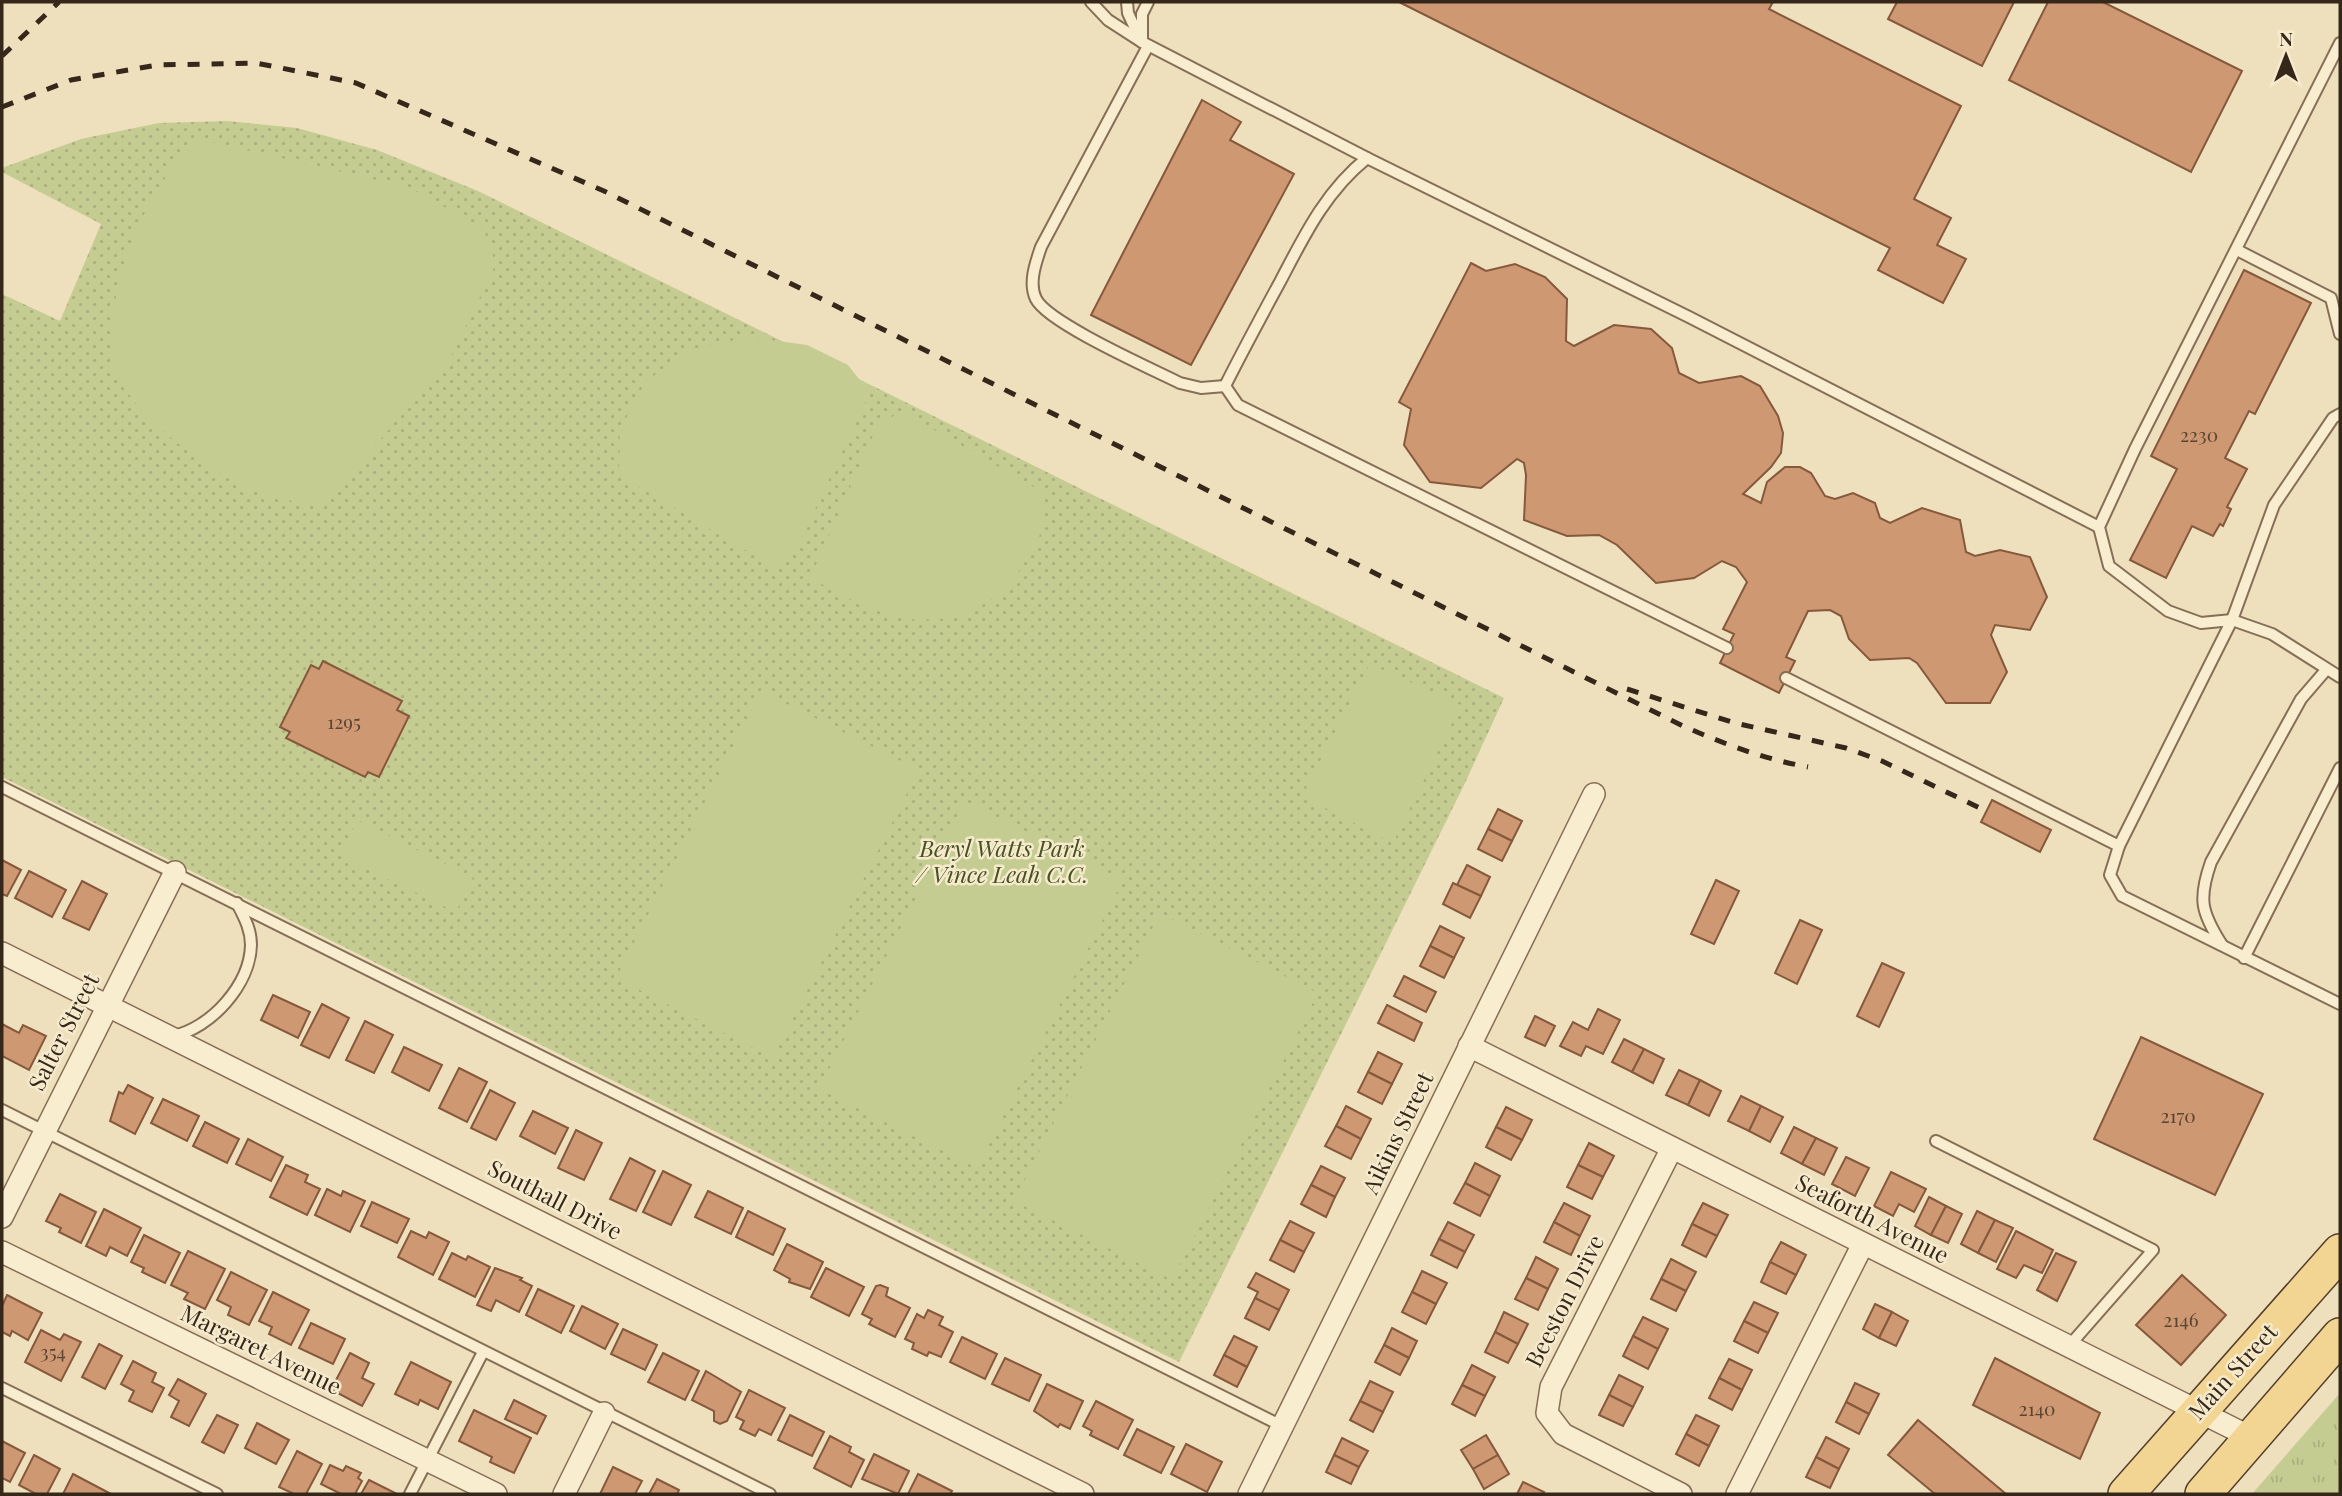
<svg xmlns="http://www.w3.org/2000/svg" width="2342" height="1496" viewBox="0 0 2342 1496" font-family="'Playfair Display',serif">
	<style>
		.grass { fill: url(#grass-tufts) }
		.park { fill: url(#park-dots) }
		.pitch { fill: #c5cc92 }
		.building { fill: #cd9872; stroke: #86593c; stroke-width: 2 }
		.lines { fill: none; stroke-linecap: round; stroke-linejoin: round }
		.service-casing { stroke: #866f56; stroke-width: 14 }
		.minor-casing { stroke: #866f56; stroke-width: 24 }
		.primary-casing { stroke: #533e2b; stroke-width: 38 }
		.service { stroke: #f9edd0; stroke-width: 10 }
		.minor { stroke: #f9edd0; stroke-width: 21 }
		.primary { stroke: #f3d593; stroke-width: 35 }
		.rail { stroke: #35281b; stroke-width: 5; stroke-dasharray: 12 12; stroke-linecap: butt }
		.labels { text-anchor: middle; stroke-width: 5; stroke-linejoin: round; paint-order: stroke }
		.number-label { font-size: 19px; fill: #5b4431 }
		.park-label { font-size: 23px; font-style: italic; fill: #465221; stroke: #f6eacd }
		.street-label { font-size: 23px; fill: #35281b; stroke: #f6eacd }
	</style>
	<defs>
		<pattern id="grass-tufts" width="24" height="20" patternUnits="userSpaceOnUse" patternTransform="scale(1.75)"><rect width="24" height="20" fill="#c5cc92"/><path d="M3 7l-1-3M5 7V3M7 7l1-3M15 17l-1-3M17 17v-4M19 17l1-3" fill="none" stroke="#aaaf7d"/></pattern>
		<pattern id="park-dots" width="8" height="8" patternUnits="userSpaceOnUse" patternTransform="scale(1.75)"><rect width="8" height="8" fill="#c5cc92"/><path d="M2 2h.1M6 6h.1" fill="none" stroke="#aaaf7d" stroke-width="1.8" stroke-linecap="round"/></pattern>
	</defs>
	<rect width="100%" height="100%" fill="#eedfbd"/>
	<path class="grass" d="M2340,1393V1494H2252Z"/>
	<path class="park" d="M227,121L297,128L377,150L478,191L1504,698L1465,783L1179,1362L2,777V294L60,321L101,224L2,172V168L81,139L159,123Z"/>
	<g class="pitch">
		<path d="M194,138L408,187L483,228L496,264L453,353L323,508C294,502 267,496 241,485C202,467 116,401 111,357C109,342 112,324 114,309C123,242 153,191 194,138Z"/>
		<path d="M749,337L807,345L848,365L870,393L791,560L772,566L619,475L620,430L645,382L689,350Z"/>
		<path d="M903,412L1046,494L1039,539L1007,590L961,618L916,620L869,609L810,578L879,422Z"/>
		<path d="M1370,664L1461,705L1393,843L1302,796Z"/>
		<path d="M761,691L919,770L773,1058L616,978Z"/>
		<path d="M965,801L1123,880L977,1168L819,1089Z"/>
		<path d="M357,820L473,878L456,912L340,856Z"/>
		<path d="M1160,913L1318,993L1172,1280L1014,1201Z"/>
	</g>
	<g class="building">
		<path d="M1399,2H1773L1769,9L1961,106L1914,199L1951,218L1937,245L1966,259L1943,303L1878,270L1890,248Z"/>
		<path d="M1897,2H2014L1982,66L1888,19Z"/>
		<path d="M2048,2H2103L2242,71L2191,172L2009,80Z"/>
		<path d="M1202,100L1241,122L1230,140L1294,174L1191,365L1091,315Z"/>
		<path d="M1471,263L1486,271L1515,264L1545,277L1567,299L1566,341L1574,346L1614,325L1651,329L1672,348L1679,373L1699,383L1741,376L1760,386L1778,416L1783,433L1781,453L1771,467L1743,494L1761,503L1767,482L1785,467H1800L1811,473L1825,496L1835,499L1853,493L1875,503L1880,518L1890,523L1922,508L1960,520L1966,552L1975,556L2000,550L2030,557L2047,597L2030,630L1995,625L1991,635L2007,672L1990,703H1946L1917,663L1909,658L1870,660L1849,639L1841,616L1830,610L1808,611L1786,657L1795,661L1779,693L1720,663L1734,634L1723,629L1747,582L1736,567L1722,561L1694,578L1656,583L1617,545L1599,535L1567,536L1524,520L1526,475L1524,463L1517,459L1481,488L1430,482L1404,445L1411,409L1399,402Z"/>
		<path d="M2244,270L2311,303L2255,414L2249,411L2225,458L2247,469L2227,507L2231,509L2223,526L2220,524L2213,536L2192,526L2166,578L2130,560L2177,469L2151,456Z"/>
		<path d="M323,661L402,701L397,710L409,716L379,777L368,772L365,777L286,738L290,732L280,727L311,665L319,669Z"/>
		<path d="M1992,800L2051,830L2040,852L1981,822Z"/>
		<path d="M1498,809L1522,821L1512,841L1488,829Z"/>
		<path d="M1488,829L1512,841L1502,861L1478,849Z"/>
		<path d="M2,860L21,870L7,896L2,894Z"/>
		<path d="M1467,865L1490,877L1481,896L1457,885Z"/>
		<path d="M29,871L66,890L52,917L15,898Z"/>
		<path d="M1716,880L1739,891L1714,944L1691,934Z"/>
		<path d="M82,881L107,894L89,930L63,918Z"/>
		<path d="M1453,883L1481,896L1470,918L1443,904Z"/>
		<path d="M1800,920L1822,930L1797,984L1775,973Z"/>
		<path d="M1440,926L1464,938L1454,958L1430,946Z"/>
		<path d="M1430,946L1454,958L1444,978L1420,966Z"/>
		<path d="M1882,963L1904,973L1879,1027L1857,1016Z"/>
		<path d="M1404,976L1436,992L1426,1012L1394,996Z"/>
		<path d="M273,995L310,1012L298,1038L261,1020Z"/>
		<path d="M322,1004L349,1018L329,1058L301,1045Z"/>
		<path d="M1387,1005L1422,1023L1414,1041L1378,1023Z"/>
		<path d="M1598,1009L1620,1020L1603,1054L1586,1046L1581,1056L1560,1046L1573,1022L1588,1030Z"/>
		<path d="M1535,1016L1555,1026L1545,1046L1525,1037Z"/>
		<path d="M365,1021L393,1035L374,1073L346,1060Z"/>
		<path d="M2,1024L19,1033L23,1025L46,1036L29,1070L2,1056Z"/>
		<path d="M2141,1037L2263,1094L2215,1195L2094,1139Z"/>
		<path d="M1624,1039L1644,1049L1632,1072L1612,1062Z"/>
		<path d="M404,1047L442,1065L429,1091L392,1072Z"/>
		<path d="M1644,1049L1664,1059L1653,1083L1632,1072Z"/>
		<path d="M1378,1052L1402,1064L1392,1084L1368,1072Z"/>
		<path d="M459,1068L487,1082L467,1122L439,1108Z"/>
		<path d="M1679,1070L1700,1080L1688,1105L1666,1095Z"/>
		<path d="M1368,1072L1392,1084L1382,1104L1358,1092Z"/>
		<path d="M1700,1080L1721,1091L1709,1116L1688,1105Z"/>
		<path d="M128,1085L153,1098L135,1134L110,1121L119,1092L123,1094Z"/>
		<path d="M490,1090L515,1103L496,1140L471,1128Z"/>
		<path d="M1741,1096L1761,1106L1749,1131L1728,1121Z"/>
		<path d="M163,1099L199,1116L187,1141L151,1123Z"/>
		<path d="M1346,1106L1371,1119L1361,1139L1336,1126Z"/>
		<path d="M1761,1106L1783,1117L1770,1142L1749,1131Z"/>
		<path d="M1506,1107L1532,1120L1522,1140L1496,1127Z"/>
		<path d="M533,1111L568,1128L555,1154L520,1136Z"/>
		<path d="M205,1122L239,1139L227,1163L193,1146Z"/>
		<path d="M1336,1126L1361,1139L1351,1159L1325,1146Z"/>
		<path d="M1496,1127L1522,1140L1511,1160L1486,1147Z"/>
		<path d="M1794,1127L1816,1138L1802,1164L1781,1153Z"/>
		<path d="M576,1130L602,1143L584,1180L558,1168Z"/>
		<path d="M1816,1138L1837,1148L1824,1175L1802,1164Z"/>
		<path d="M248,1139L283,1157L271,1181L236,1164Z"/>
		<path d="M1589,1143L1614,1156L1603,1177L1578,1165Z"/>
		<path d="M1846,1157L1869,1168L1855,1196L1832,1184Z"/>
		<path d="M630,1158L655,1171L636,1211L610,1199Z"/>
		<path d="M1475,1163L1500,1176L1490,1196L1465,1183Z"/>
		<path d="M286,1165L308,1175L305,1182L320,1189L307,1215L270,1197Z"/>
		<path d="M1578,1165L1603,1177L1592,1199L1567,1187Z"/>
		<path d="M1321,1166L1345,1178L1335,1197L1311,1185Z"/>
		<path d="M663,1171L691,1185L671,1225L643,1212Z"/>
		<path d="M1891,1172L1926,1189L1914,1212L1899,1204L1893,1216L1874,1206Z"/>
		<path d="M1465,1183L1490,1196L1480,1216L1454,1203Z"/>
		<path d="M1311,1185L1335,1197L1326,1217L1301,1204Z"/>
		<path d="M327,1189L341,1196L343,1191L365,1201L350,1232L315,1215Z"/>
		<path d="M708,1191L743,1208L731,1234L695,1217Z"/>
		<path d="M60,1194L96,1212L81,1243L59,1232L61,1228L46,1221Z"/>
		<path d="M1929,1197L1946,1206L1931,1235L1915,1226Z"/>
		<path d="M372,1202L409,1219L397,1243L361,1226Z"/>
		<path d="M1564,1203L1590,1216L1580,1236L1554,1222Z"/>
		<path d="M1703,1203L1728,1215L1717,1236L1692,1224Z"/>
		<path d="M1946,1206L1962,1214L1948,1243L1931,1235Z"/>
		<path d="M104,1209L141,1228L127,1256L110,1247L106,1256L86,1246Z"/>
		<path d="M748,1211L785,1229L773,1255L736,1237Z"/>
		<path d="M1977,1211L1995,1220L1978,1253L1961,1244Z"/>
		<path d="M1995,1220L2013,1228L1996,1262L1978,1253Z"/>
		<path d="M1290,1221L1314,1233L1304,1252L1280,1240Z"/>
		<path d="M1448,1222L1474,1235L1465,1252L1439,1239Z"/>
		<path d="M1554,1222L1580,1236L1571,1255L1544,1242Z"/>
		<path d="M1692,1224L1717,1236L1706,1257L1682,1245Z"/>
		<path d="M411,1231L426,1238L429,1232L449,1242L433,1275L398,1257Z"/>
		<path d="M2016,1231L2053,1250L2042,1273L2024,1265L2016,1278L1997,1269Z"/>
		<path d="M144,1235L180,1253L165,1283L142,1272L144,1268L131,1262Z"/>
		<path d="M1439,1239L1465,1252L1457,1268L1431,1255Z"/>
		<path d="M1280,1240L1304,1252L1294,1272L1270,1260Z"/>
		<path d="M1781,1242L1806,1255L1796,1275L1770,1262Z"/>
		<path d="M787,1244L823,1262L810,1289L789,1282L790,1279L774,1270Z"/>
		<path d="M188,1251L225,1269L205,1309L184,1299L188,1293L171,1285Z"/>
		<path d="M452,1253L466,1260L468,1256L490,1267L475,1297L439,1279Z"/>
		<path d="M2056,1253L2076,1262L2057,1301L2037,1290Z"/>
		<path d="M1536,1257L1558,1269L1548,1289L1526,1278Z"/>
		<path d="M1671,1259L1696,1272L1686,1291L1661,1279Z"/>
		<path d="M1770,1262L1796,1275L1786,1294L1761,1282Z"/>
		<path d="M495,1268L522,1278L520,1280L532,1286L519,1312L496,1300L491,1311L477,1305Z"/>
		<path d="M826,1268L864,1287L849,1316L811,1297Z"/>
		<path d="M1422,1271L1447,1283L1436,1304L1412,1292Z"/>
		<path d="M231,1272L267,1290L249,1325L228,1315L231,1307L217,1300Z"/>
		<path d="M1256,1273L1289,1290L1279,1310L1255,1298L1258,1292L1248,1287Z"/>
		<path d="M2182,1275L2226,1315L2181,1365L2136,1325Z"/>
		<path d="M1526,1278L1548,1289L1538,1310L1515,1299Z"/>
		<path d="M1661,1279L1686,1291L1676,1311L1651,1299Z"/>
		<path d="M880,1285L888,1288L886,1296L910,1308L895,1337L869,1324L872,1319L862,1314L876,1286Z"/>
		<path d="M538,1289L574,1306L561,1333L526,1315Z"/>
		<path d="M273,1292L309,1310L291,1345L269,1334L272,1327L259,1321Z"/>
		<path d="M1412,1292L1436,1304L1426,1324L1402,1312Z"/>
		<path d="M7,1295L42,1313L28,1340L12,1331L10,1336L2,1332V1306Z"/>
		<path d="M1255,1298L1279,1310L1269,1330L1245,1318Z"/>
		<path d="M1754,1302L1778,1313L1768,1333L1744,1321Z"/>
		<path d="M1875,1304L1892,1312L1879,1338L1863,1329Z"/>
		<path d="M582,1306L618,1324L605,1349L570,1331Z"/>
		<path d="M928,1310L943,1317L939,1325L953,1332L941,1357L929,1352L927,1356L912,1349L914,1343L905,1339L917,1314L924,1318Z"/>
		<path d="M1504,1312L1528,1324L1518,1344L1495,1332Z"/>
		<path d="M1892,1312L1908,1321L1896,1346L1879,1338Z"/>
		<path d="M1643,1317L1668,1329L1658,1349L1633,1336Z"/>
		<path d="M1744,1321L1768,1333L1758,1353L1734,1341Z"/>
		<path d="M311,1323L345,1339L333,1364L299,1348Z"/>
		<path d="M1392,1328L1417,1341L1409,1358L1384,1345Z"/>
		<path d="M623,1329L657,1345L645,1370L611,1354Z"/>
		<path d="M41,1330L60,1340L64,1334L81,1342L61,1381L25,1362Z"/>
		<path d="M1495,1332L1518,1344L1508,1363L1485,1352Z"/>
		<path d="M1234,1336L1257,1347L1247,1367L1224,1355Z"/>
		<path d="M1633,1336L1658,1349L1648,1369L1623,1356Z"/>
		<path d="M962,1337L997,1354L985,1379L950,1362Z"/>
		<path d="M99,1344L122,1356L105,1389L82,1377Z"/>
		<path d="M1384,1345L1409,1358L1400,1375L1375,1362Z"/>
		<path d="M350,1353L369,1363L362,1378L374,1384L362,1406L334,1391L337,1386L334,1384Z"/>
		<path d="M663,1353L699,1371L685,1400L648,1382Z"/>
		<path d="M1224,1355L1247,1367L1237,1387L1214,1375Z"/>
		<path d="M1005,1358L1041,1375L1029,1401L992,1384Z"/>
		<path d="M1995,1358L2100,1413L2080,1459L1973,1405Z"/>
		<path d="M1729,1359L1752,1370L1742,1390L1719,1378Z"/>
		<path d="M133,1361L156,1373L152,1382L164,1388L152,1412L129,1401L134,1391L121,1384Z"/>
		<path d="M411,1362L451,1382L438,1409L420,1400L418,1405L395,1394Z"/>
		<path d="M1472,1365L1495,1377L1485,1396L1462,1385Z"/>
		<path d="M706,1371L741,1392L727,1421L720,1424L714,1421V1411L692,1400Z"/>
		<path d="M1619,1375L1643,1387L1633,1407L1609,1395Z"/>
		<path d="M1719,1378L1742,1390L1732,1410L1709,1398Z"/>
		<path d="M178,1379L206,1394L189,1426L171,1417L179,1401L169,1395Z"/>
		<path d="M1370,1381L1393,1392L1383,1412L1360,1401Z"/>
		<path d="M1855,1383L1879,1394L1869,1414L1846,1402Z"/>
		<path d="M1047,1384L1083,1401L1070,1429L1060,1424L1058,1427L1034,1411Z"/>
		<path d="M1462,1385L1485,1396L1475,1416L1452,1404Z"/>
		<path d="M749,1390L785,1408L771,1435L759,1429L755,1436L740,1429L744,1421L736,1417Z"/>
		<path d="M1609,1395L1633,1407L1623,1426L1599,1415Z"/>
		<path d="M514,1400L546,1416L537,1434L505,1419Z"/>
		<path d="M1096,1401L1133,1420L1118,1449L1090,1435L1092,1431L1083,1426Z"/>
		<path d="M1360,1401L1383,1412L1373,1432L1350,1420Z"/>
		<path d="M1846,1402L1869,1414L1859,1434L1836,1422Z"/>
		<path d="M474,1410L531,1438L514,1473L490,1462L492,1457L459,1441Z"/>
		<path d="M217,1415L238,1425L224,1453L202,1442Z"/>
		<path d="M790,1415L824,1432L812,1456L778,1440Z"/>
		<path d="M1696,1415L1719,1426L1709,1446L1686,1434Z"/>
		<path d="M1918,1420L2006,1494H1935L1888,1455Z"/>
		<path d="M257,1423L289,1440L276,1464L245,1448Z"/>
		<path d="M1137,1429L1174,1447L1161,1473L1124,1455Z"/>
		<path d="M1686,1434L1709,1446L1699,1466L1676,1454Z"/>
		<path d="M1486,1435L1498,1455L1473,1469L1461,1450Z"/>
		<path d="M830,1436L851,1447L849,1452L864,1460L851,1487L814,1468Z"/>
		<path d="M1826,1437L1849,1449L1839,1469L1816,1457Z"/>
		<path d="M1342,1438L1368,1451L1359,1467L1334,1455Z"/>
		<path d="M2,1441L25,1453L10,1482L2,1478Z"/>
		<path d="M1186,1444L1222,1462L1207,1492L1171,1474Z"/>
		<path d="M297,1451L322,1464L306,1494H294L279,1487Z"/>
		<path d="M874,1454L909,1471L898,1494L862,1479Z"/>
		<path d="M34,1455L60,1469L47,1494H36L19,1485Z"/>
		<path d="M1334,1455L1359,1467L1351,1484L1326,1472Z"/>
		<path d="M1498,1455L1509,1474L1484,1489L1473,1469Z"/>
		<path d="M1816,1457L1839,1469L1830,1488L1806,1477Z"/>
		<path d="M330,1465L343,1471L346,1466L361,1473L358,1478L362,1481L355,1494H341L321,1484Z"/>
		<path d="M613,1467L642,1481L635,1494H600Z"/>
		<path d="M73,1474L111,1494H63Z"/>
		<path d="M918,1474L952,1491L950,1494H908Z"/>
		<path d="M657,1479L679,1490L677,1494H649Z"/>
		<path d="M369,1480L397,1494H361Z"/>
		<path d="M1523,1482L1544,1492L1542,1494H1517Z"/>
	</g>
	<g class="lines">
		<defs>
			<g id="service">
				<path d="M1091,2L1108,20L1142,42"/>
				<path d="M1127,2L1128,13L1140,39"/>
				<path d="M1148,2L1142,14V42L1367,158C1326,191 1305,234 1281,280C1262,315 1243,350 1225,386L1238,405L1727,648"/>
				<path d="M2340,43L2135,449L2099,527L2109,566L2168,611L2201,623L2232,620L2119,846L2110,875L2122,896L2340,1004"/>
				<path d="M1148,46L1041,247C1036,262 1028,283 1036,299C1048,323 1152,369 1180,383L1201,388L1225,386"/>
				<path d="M1367,158L1689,317L2099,527"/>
				<path d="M2237,250L2331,298L2340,334"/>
				<path d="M2340,414L2333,418L2274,505L2232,620L2272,634L2340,677"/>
				<path d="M1786,678L2119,846"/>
				<path d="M2,787L1284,1427"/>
				<path d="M2222,945C2201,912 2198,899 2211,862L2301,699L2326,670"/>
				<path d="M2244,958L2340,768"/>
				<path d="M173,1036C211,1028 250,985 251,945C251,929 244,917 237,903"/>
				<path d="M2,1110L770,1494"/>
				<path d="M1936,1141L2153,1250L2069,1346"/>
				<path d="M2,1388L217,1494"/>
				<path d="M410,1494L483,1352"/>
			</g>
			<g id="minor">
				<path d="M2,953L1083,1494"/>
				<path d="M1469,1046L2252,1438"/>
				<path d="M1672,1148L1551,1387L1547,1413L1563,1434L1681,1494"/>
				<path d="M2,1217L175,872"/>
				<path d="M2,1252L496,1494"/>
				<path d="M564,1494L604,1413"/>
				<path d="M1249,1494L1594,794"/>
				<path d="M1737,1494L1863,1244"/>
			</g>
			<g id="primary">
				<path d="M2126,1494L2340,1252"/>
				<path d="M2203,1494L2340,1336"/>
			</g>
		</defs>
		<use href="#service" class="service-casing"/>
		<use href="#minor" class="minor-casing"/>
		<use href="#primary" class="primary-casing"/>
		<use href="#service" class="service"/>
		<use href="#minor" class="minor"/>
		<use href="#primary" class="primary"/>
		<g class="rail">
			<path d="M2,56L59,2"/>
			<path d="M2,107L71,80L157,65L256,63L356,83L604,191L1683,726C1724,744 1764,759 1808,767"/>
			<path d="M1627,689L1735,723L1846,748L1882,761L1986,811"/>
		</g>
	</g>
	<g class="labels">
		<g class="number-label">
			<text x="2199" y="442">2230</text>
			<text x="344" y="729">1295</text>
			<text x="2178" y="1123">2170</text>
			<text x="2181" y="1327">2146</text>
			<text x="53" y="1359">354</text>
			<text x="2037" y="1416">2140</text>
		</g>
		<g class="park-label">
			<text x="1002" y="857">Beryl Watts Park<tspan x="1002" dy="26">/ Vince Leah C.C.</tspan></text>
		</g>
		<g class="street-label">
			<text transform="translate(64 1032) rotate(-63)" y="8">Salter Street</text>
			<text transform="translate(1398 1133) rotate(-64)" y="8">Aikins Street</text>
			<text transform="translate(555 1200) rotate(27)" y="8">Southall Drive</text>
			<text transform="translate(1872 1219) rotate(27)" y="8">Seaforth Avenue</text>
			<text transform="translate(1565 1301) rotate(-63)" y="8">Beeston Drive</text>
			<text transform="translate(261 1350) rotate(26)" y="8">Margaret Avenue</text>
			<text transform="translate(2233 1372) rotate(-48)" y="8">Main Street</text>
		</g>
	</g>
	<rect width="2342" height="1496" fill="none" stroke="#35281b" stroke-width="7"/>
	<g transform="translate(2286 56)" stroke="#f6eacd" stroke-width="5" paint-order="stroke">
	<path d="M0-5L12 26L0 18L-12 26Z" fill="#35281b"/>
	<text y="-10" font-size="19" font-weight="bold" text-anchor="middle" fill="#35281b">N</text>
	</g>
</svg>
